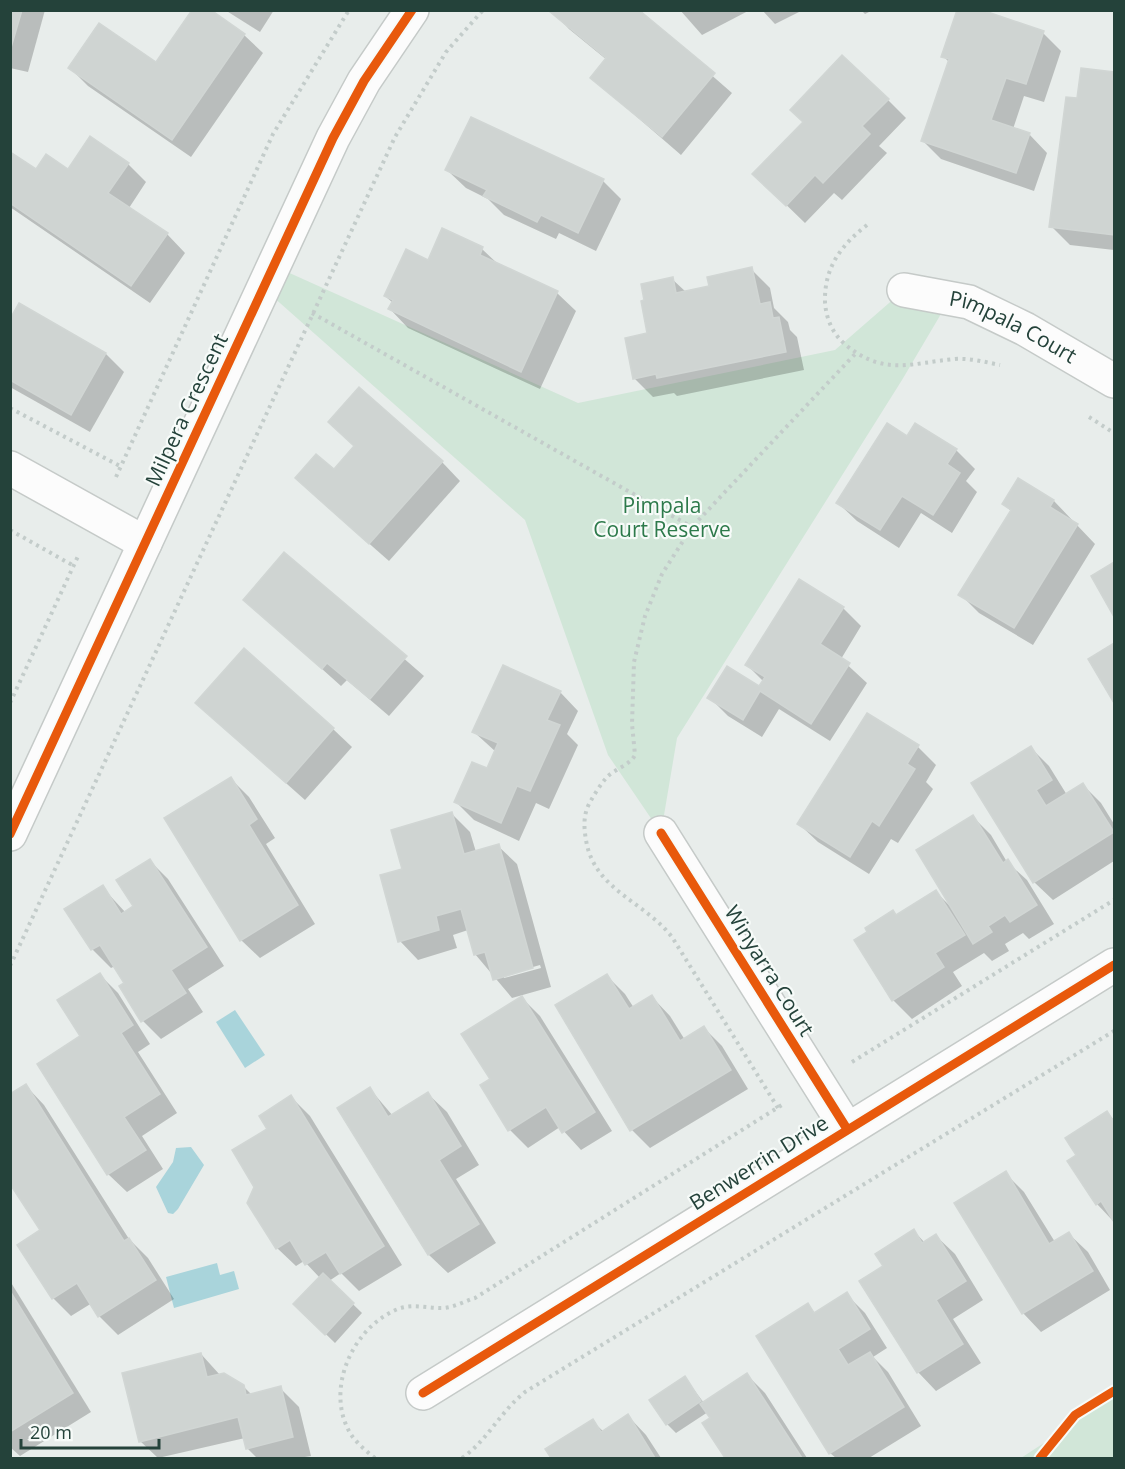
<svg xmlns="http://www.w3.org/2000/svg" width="1125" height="1469" viewBox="0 0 1125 1469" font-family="'Open Sans',sans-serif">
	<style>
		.green { fill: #d1e6d8 }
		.water { fill: #a9d4db }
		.shadow { fill: #0003; fill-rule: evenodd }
		.building { fill: #cfd4d2; stroke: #d1d6d4; stroke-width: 1.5 }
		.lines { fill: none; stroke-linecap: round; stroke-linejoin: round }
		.minor-casing { stroke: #c5cac8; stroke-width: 36 }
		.path { stroke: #c3ccca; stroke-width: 4; stroke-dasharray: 3 4.5; stroke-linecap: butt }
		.minor { stroke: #fcfcfc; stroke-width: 33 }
		.cycleway-casing { stroke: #f7fbf9; stroke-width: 13 }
		.cycleway { stroke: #e8590c; stroke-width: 9 }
		.labels { text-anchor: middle; stroke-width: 4.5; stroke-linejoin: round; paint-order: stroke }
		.street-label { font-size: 21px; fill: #24423a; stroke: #f7fbf9 }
		.park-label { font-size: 21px; fill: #2d7a4b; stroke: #f7fbf9 }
	</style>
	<rect width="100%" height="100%" fill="#e8edeb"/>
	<g class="green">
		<path d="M274,266L578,403L835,350L904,290L951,297L902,380L677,738L661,833L608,755L525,520L263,288Z"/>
		<path d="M1114,1397V1458H1021Z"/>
	</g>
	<g class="water">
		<path d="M235,1010L265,1055L245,1068L216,1022Z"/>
		<path d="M191,1147L204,1165L178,1209L173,1214L168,1213L156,1187L173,1162L176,1148Z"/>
		<path d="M217,1263L220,1275L234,1271L239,1289L174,1308L166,1277Z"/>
	</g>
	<g class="shadow">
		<path d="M10,10H45L28,72L10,68Z"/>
		<path d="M208,10L244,35L263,53L191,157L88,86L70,68L157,64Z"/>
		<path d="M225,10H274L260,32Z"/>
		<path d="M551,10H637L732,93L681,155L592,78L607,60L569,29Z"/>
		<path d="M680,10H750L702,35Z"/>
		<path d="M762,10H803L775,24Z"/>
		<path d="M861,10H873L865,14Z"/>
		<path d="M1043,33L1061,51L1044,102L1024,96L1013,129L1029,134L1047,153L1034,191L941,159L923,141L949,62L943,56Z"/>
		<path d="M1082,70L1114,73V250L1070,245L1051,226L1079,100Z"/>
		<path d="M888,100L906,118L879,146L887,153L842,200L834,193L805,223L773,192Z"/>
		<path d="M10,154L36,171L128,164L146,182L129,208L167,234L185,253L150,303L10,207Z"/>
		<path d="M447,170L603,181L621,199L596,251L559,233L556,239L504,215L488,199L466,188Z"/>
		<path d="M482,249L499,265L557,293L576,311L540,389L408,328L390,309L393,303L385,296L429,262Z"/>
		<path d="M751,269L770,288L774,308L788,322L790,330L797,337L804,370L677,396L674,393L653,397L634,378L672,279L686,292L711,287Z"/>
		<path d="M20,305L106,354L124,372L90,432L10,387V322Z"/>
		<path d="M908,438L956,450L975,469L966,481L977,492L952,533L921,513L899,548L857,521L838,503Z"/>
		<path d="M442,462L460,481L389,561L315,496L334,471Z"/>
		<path d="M1019,480L1054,501L1095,544L1033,645L979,613L960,594L1011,511L1004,504Z"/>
		<path d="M284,554L424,676L389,716L347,680L341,686L245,600Z"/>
		<path d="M1114,564V614L1093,577Z"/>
		<path d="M843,608L861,626L841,659L867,683L830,741L779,709L762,737L728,716L709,697L760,689L764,682L746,664Z"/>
		<path d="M1114,645V702L1090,659Z"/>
		<path d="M560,692L578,711L567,734L578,745L549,809L536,803L519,841L474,820L455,801L487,770L496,752L474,732Z"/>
		<path d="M216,721L333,729L352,747L305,800Z"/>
		<path d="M918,747L936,765L926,782L933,789L898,843L891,839L869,874L818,842L799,824Z"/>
		<path d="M1030,747L1049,766L1067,795L1083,785L1101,803L1114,824V861L1053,900L1034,882Z"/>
		<path d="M231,779L249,797L275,838L266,844L315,924L260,958L241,940Z"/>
		<path d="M452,814L470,832L476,852L498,846L517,864L551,987L512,998L475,954L468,930L453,935L457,948L418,960L400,941L404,870ZM540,965L541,968L504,978V975Z"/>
		<path d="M973,817L991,835L1007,862L1027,880L1054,924L1029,939L1023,933L1005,944L1009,951L992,961L984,953L953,972L962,986L912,1019L893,1000L856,941L936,892L949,905Z"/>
		<path d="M150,861L168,879L224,966L188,989L203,1012L161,1039L143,1021L126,983L115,966L111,968L92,949L66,909L102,887L126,913L135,907Z"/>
		<path d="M100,975L118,993L150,1044L138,1052L177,1113L142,1136L163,1169L127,1192L108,1174L82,1037Z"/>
		<path d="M607,976L625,994L634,1008L652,997L670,1016L685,1040L704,1028L722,1046L748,1089L650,1148L632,1130Z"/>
		<path d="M522,998L540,1016L612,1131L581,1150L560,1127L528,1148L510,1130L492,1080Z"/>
		<path d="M26,1086L44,1105L129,1239L148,1258L174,1299L118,1335L99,1316L92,1303L71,1316L53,1298L42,1231Z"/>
		<path d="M370,1089L393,1116L428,1094L447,1112L479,1165L456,1179L496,1243L448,1273L429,1255L339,1109Z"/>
		<path d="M291,1097L310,1116L402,1265L359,1291L341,1273L329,1281L362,1313L335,1343L295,1304L320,1278L304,1261L296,1266L277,1248L255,1186L269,1130Z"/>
		<path d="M1107,1113L1114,1120V1222L1097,1204L1078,1156Z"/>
		<path d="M1005,1173L1024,1192L1055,1242L1069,1234L1088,1252L1110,1290L1041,1332L1023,1313Z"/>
		<path d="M914,1231L925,1243L936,1236L955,1254L983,1300L953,1319L981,1363L936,1391L918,1372L885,1267Z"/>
		<path d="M10,1281L91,1412L20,1456L10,1447Z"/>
		<path d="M846,1294L865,1313L887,1348L873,1357L888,1372L921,1426L869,1458H836L830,1453L808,1305L816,1314Z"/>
		<path d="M201,1354L220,1375L243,1386L252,1395L280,1388L299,1407L311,1456L299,1458H257L247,1448L245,1438L158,1458L140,1441Z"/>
		<path d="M747,1375L765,1393L807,1458H727L704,1424L712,1419L708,1412L676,1433L667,1424L685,1378L704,1403Z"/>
		<path d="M628,1416L646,1435L661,1458H552L547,1450L592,1421L604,1432Z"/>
	</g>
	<g class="building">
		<path d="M10,10H22L10,51Z"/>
		<path d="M192,10H211L245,34L172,140L68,68L99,23L156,62Z"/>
		<path d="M639,10L715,73L662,137L590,78L606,58L549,11Z"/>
		<path d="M957,10H982L1044,31L1026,84L1006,78L991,120L1030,133L1016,173L921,141L949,59L941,57Z"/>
		<path d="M842,55L889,99L862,126L870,134L823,183L815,175L786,206L752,174L803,122L790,110Z"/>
		<path d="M1081,68L1114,72V235L1049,227L1066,97L1077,98Z"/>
		<path d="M471,117L604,179L578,233L541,215L537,222L483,196L487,190L445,170Z"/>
		<path d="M90,136L129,163L108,193L168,233L131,286L10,203V152L36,169L46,154L68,169Z"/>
		<path d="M442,228L483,247L480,255L558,291L521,372L388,309L393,300L384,296L406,249L428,260Z"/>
		<path d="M752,267L760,304L770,302L773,318L779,317L786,352L657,378L656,374L633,379L625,338L647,333L641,301L644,300L641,284L673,277L676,293L709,286L707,277Z"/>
		<path d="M19,303L106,353L71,415L10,380V319Z"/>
		<path d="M359,387L443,461L369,544L295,478L316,454L334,469L354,446L328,422Z"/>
		<path d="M887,423L907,436L915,423L957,449L947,464L960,473L933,515L902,496L880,530L836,503Z"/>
		<path d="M1018,478L1054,500L1050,507L1078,524L1014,628L958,595L1011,510L1002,504Z"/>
		<path d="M284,552L407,656L370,699L327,663L322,669L243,600Z"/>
		<path d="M1114,562V617L1091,576Z"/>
		<path d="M799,579L844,607L820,644L850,663L811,724L760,691L743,720L707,698L727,666L759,686L765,677L745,665Z"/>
		<path d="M1114,643V703L1088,659Z"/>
		<path d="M244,648L334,728L286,783L195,703Z"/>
		<path d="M503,665L561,691L547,720L560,725L530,791L517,786L501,823L454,802L472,762L487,768L498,743L472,732Z"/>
		<path d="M867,713L919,745L907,764L915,769L879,826L872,821L850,857L797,824Z"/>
		<path d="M1031,746L1052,780L1036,790L1046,806L1083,783L1114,832L1033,883L971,783Z"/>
		<path d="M231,777L257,819L249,825L298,905L240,941L164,818Z"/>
		<path d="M452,812L464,854L499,844L533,968L493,980L485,952L474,955L461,909L436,916L439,930L398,942L380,875L402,869L391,830Z"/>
		<path d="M973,815L1003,863L1008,859L1037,905L1010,922L1005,915L988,926L992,932L973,944L916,850Z"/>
		<path d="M150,859L207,947L171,970L186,993L141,1022L119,986L124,983L100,945L91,950L64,909L103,885L121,914L133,906L116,880Z"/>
		<path d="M936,890L965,935L935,953L944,967L892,1001L854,940L867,932L865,928L893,910L896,915Z"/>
		<path d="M100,973L133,1025L121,1033L160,1094L124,1117L146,1150L107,1175L37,1064L80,1036L57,1000Z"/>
		<path d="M607,974L629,1009L652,995L680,1041L704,1026L731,1070L630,1131L555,1005Z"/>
		<path d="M522,996L595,1112L562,1133L546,1107L508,1131L480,1085L490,1079L461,1034Z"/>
		<path d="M26,1084L124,1241L129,1238L156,1280L98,1317L77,1283L52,1299L17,1245L40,1230L10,1184V1094Z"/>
		<path d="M370,1087L388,1117L428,1092L461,1146L439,1160L479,1224L428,1255L337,1108Z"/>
		<path d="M291,1095L384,1246L340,1274L326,1252L305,1265L290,1240L276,1249L247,1203L254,1187L232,1150L267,1129L259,1116Z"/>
		<path d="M1107,1111L1114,1122V1222L1101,1201L1096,1205L1067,1161L1076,1155L1065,1138Z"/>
		<path d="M1006,1171L1049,1244L1069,1232L1093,1271L1022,1314L954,1203Z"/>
		<path d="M914,1229L922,1243L936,1234L966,1281L936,1300L963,1344L917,1373L859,1281L883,1266L875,1254Z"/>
		<path d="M323,1273L354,1303L325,1335L293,1304Z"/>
		<path d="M10,1291L73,1393L10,1432Z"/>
		<path d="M847,1292L870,1329L838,1349L848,1365L870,1352L904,1407L829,1454L756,1336L808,1303L814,1313Z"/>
		<path d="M201,1353L207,1377L224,1373L244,1385L246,1395L281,1386L293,1437L246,1449L238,1417L139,1442L122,1373Z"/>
		<path d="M747,1373L802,1458H725L702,1423L710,1418L700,1404Z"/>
		<path d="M685,1376L701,1401L666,1425L649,1400Z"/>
		<path d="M628,1414L655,1458H551L545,1449L593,1419L601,1432Z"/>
	</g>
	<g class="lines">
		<defs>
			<g id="minor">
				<path id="s1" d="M904,290L969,302L1025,329L1114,381"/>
				<path d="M10,468L145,543"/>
				<path d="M661,833L847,1129"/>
				<path d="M10,834L333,138L364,81L412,10"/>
				<path d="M423,1393L1114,965"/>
			</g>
		</defs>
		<use href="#minor" class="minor-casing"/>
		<g class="path">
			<path d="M867,225C841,245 824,268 825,302C826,319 833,335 847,346C885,376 911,363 955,359C971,358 985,362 1000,365"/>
			<path d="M312,313L692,527"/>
			<path d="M10,408L120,466"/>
			<path d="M1089,417L1114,433"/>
			<path d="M116,477L273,134L349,10"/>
			<path d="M10,530L74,566"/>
			<path d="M10,703L79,554"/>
			<path d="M10,966L395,137L446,52L483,10"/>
			<path d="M852,1062L1114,900"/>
			<path d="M778,1108L672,937C644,901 594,890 586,840C584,828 583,816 589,804C594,795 600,785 607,777C615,769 630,765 635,755L632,724L634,662L645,616L662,574L692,527L856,353"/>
			<path d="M375,1458C367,1452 358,1444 352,1436C323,1392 352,1327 398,1309C414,1303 429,1309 444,1308C455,1307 465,1301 475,1298L785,1103"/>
			<path d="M462,1458C487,1441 500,1412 525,1392L1114,1031"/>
		</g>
		<use href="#minor" class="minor"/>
		<defs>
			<g id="cycleway">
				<path d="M661,833L847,1129"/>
				<path d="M10,834L333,138L364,81L412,10"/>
				<path d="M423,1393L1114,965"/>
				<path d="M1040,1458L1075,1415L1114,1391"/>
			</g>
		</defs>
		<use href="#cycleway" class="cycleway-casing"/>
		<use href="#cycleway" class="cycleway"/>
	</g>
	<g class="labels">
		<g class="street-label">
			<text dy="7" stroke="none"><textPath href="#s1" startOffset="116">Pimpala Court</textPath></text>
			<text transform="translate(187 410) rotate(-65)" y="7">Milpera Crescent</text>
			<text transform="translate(769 971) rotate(58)" y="7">Winyarra Court</text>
			<text transform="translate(759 1163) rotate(-32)" y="7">Benwerrin Drive</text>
		</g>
		<g class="park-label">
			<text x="662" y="513">Pimpala<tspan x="662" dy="24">Court Reserve</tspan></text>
		</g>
	</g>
	<rect width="1125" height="1469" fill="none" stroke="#24423a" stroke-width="24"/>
	<path d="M21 1439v9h138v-9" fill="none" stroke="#24423a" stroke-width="3"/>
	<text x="30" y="1439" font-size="18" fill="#24423a" stroke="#f7fbf9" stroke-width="4.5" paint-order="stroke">20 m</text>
</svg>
